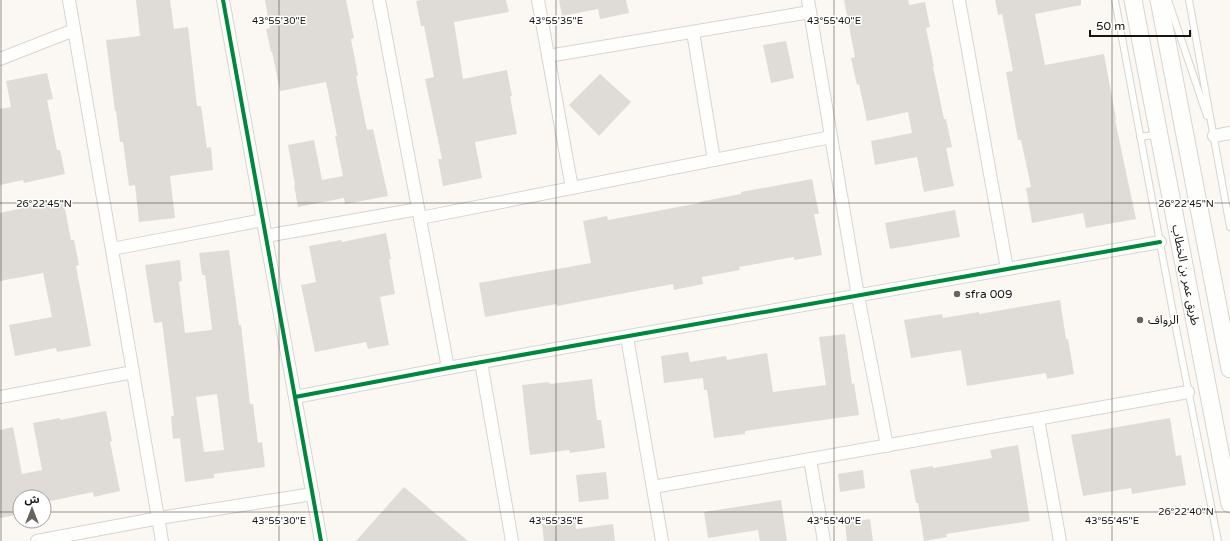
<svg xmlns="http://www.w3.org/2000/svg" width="1230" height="541" viewBox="0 0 1230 541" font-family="'Varela Round','Noto Sans Arabic',sans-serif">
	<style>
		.building { fill: #dfdcd8; fill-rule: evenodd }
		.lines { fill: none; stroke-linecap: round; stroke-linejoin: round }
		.service-casing { stroke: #d8d5d1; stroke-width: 8 }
		.minor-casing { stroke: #d8d5d1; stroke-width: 14 }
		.secondary-casing { stroke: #d8d5d1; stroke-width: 19 }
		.service { stroke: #fefefd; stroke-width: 6 }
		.minor { stroke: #fefefd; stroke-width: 12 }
		.secondary { stroke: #fefefd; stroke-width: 17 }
		.cycleway-casing { stroke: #fff; stroke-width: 6 }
		.cycleway { stroke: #00873e; stroke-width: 4 }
		.ticks { fill: none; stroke: #171511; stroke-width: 1; stroke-opacity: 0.45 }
		.poi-dot { fill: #676460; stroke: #fff; stroke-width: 1.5 }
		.labels { text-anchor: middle; stroke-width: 3; stroke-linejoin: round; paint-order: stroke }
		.street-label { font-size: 12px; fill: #171511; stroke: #fff }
		.poi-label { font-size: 12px; fill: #171511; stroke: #fff; text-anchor: start }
		.ticks-label { font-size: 10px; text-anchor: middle; fill: #171511; stroke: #fff; stroke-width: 3; stroke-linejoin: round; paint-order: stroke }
	</style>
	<rect width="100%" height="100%" fill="#fbf7f2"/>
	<g class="building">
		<path d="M136,0H170L174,29L188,27L197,106H201L207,148L211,147L213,170L170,176L175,218L139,222L135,185L129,186L123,142H120L116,111H115L106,40L140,36Z"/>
		<path d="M265,0H346L354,38L351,39L358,75L356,76L367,130L373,129L388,196L345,204L344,198L298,207L294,185H295L288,145L314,140L322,180L343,176L335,136H337L326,82L280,91L272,52H271L266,29L270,28Z"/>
		<path d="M422,0H506L509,12L454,22L463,79L507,70L512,96H510L517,134L475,142L482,178L443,186L438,159H442L425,79L434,77L424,26H421L416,1Z"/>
		<path d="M559,0H626L629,13L600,19L598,9L562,16Z"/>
		<path d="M844,0H908L909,5L925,2L930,27L926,28L934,66L933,67L944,119H946L952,147L946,148L954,186L924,192L917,157L875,165L871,141L912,133L908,112L867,121L859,84L857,85L851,58L855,57Z"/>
		<path d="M995,0H1081V5L1035,14L1045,65L1104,54L1116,119L1115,120L1136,219L1086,228L1083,213L1032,223L1026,188L1031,187L1021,140H1018L1006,72L1013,71L1002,14L998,15Z"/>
		<path d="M786,41L794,78L771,83L763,45Z"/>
		<path d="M47,73L53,99L47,100L57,150H60L65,174L24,183L23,180L0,185V109L11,107L6,81Z"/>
		<path d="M600,74L631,102L599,136L569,105Z"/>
		<path d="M812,179L819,214H814L822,255L794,260V257L739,267L740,270L702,277L703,284L674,290L673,284L557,306V304L485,317L479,283L591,263L583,221L607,216L608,220L700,203L699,202L741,194V192Z"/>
		<path d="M63,199L71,240H74L79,265L76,266L91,346L57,352L56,348L15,356L9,325L52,317L43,273L0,281V213Z"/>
		<path d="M955,210L960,237L890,249L885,223Z"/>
		<path d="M386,233L391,259H389L395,294L380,297L389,345L368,349L366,342L315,352L301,285L316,282L309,246L341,240L342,242Z"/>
		<path d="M229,250L239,325H241L250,404H253L258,443L262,442L265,467L214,474V478L185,482L180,438L173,439L171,416H174L162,322L154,323L145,265L180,260L182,281L179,282L185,333L211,330L212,329L205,275H202L199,253ZM217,394L224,450L204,452L196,397Z"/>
		<path d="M1060,300L1066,339H1068L1074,374L1047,379L1046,373L967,386L961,350L911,358L904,320L942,314L943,318L979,312V314Z"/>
		<path d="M845,334L852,384L854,383L859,415L745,431V434L714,438L707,390H704L703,378L664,383L661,356L688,352L690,362L726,356L727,360L767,353L773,392L826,385L819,337Z"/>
		<path d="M592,379L597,420H601L605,448L570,453L569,450L530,455L522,385L549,382L550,384Z"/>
		<path d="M106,411L112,441L110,442L120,491L94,497L93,492L46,502L45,497H20V514L0,518V430L13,427L22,474L42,470L33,423L60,418V420Z"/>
		<path d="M1170,418L1176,456L1181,455L1186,485L1132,494L1131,488L1083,496L1071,435Z"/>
		<path d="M1018,445L1030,521L946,534L947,537L924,541L918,503H916L910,470L933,466V468L992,458L990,450Z"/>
		<path d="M863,470L865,488L840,492L838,474Z"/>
		<path d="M606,472L609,499L579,502L576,475Z"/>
		<path d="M404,487L468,541H356Z"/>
		<path d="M781,500L787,541H760L758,530L708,538L704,512Z"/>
		<path d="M870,519L873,541H847L845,523Z"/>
		<path d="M575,520L576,529L613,524L615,541H544L542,524Z"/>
	</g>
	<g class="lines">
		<defs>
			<g id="service">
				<path d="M1115,0L1174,318L1218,541"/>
				<path d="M1168,0L1207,116"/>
				<path d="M1189,0L1230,227"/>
				<path d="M1140,137L1159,134"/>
			</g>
			<g id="minor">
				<path d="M69,0L162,541"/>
				<path d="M223,0L321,541"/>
				<path d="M379,0L448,368"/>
				<path d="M538,0L572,188"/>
				<path d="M808,0L858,296L887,446"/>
				<path d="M959,0L1007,269"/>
				<path d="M693,32L714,160"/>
				<path d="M548,56L810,12"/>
				<path d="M0,59L74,30"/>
				<path d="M1214,136L1230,133"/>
				<path d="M420,218L831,137"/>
				<path d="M266,236L418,209"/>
				<path d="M112,249L263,220"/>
				<path d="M627,337L662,541"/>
				<path d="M481,362L512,541"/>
				<path d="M0,397L133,372"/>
				<path d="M295,397L448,368L1160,242"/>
				<path d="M1038,419L1060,541"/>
				<path d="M810,459L824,541"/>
				<path d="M653,487L1188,392"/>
				<path d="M37,541L159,518L313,494"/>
			</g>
			<g id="secondary">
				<path d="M1133,0L1230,504"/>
				<path d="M1159,0L1230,369"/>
			</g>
		</defs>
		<use href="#service" class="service-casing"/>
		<use href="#minor" class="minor-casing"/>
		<use href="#secondary" class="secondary-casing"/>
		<use href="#service" class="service"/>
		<use href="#minor" class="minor"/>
		<use href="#secondary" class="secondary"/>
		<defs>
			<g id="cycleway">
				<path d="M223,0L321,541"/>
				<path d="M295,397L448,368L1160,242"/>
			</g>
		</defs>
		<use href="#cycleway" class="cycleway-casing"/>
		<use href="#cycleway" class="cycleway"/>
	</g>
	<path class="ticks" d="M1,0V541M279,0V541M556,0V541M834,0V541M1112,0V541M0,203H1230M0,512H20M44,512H1230"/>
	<g class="poi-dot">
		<circle cx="957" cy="294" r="4"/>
		<circle cx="1140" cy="320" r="4"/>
	</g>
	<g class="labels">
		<g class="street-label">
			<text transform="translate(1186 275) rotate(79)" y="4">طريق عمر بن الخطاب</text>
		</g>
		<g class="poi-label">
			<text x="965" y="298">sfra 009</text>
			<text x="1148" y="324">الرواف</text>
		</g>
	</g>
	<g class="ticks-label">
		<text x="279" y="24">43°55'30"E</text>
		<text x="556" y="24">43°55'35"E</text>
		<text x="834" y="24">43°55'40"E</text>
		<text x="44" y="207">26°22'45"N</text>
		<text x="1186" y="207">26°22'45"N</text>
		<text x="1186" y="515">26°22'40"N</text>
		<text x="279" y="524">43°55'30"E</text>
		<text x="556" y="524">43°55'35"E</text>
		<text x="834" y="524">43°55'40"E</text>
		<text x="1112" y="524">43°55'45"E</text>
	</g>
	<g transform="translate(32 509)"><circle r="19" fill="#ffffff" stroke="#a2a1a0"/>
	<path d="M0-3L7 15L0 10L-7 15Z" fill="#676460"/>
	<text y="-6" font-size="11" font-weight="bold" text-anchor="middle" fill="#171511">ش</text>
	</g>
	<path d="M1090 30v6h100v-6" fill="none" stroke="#171511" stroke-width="2"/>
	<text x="1096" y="30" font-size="12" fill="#171511" stroke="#ffffff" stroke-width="3" paint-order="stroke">50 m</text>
</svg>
